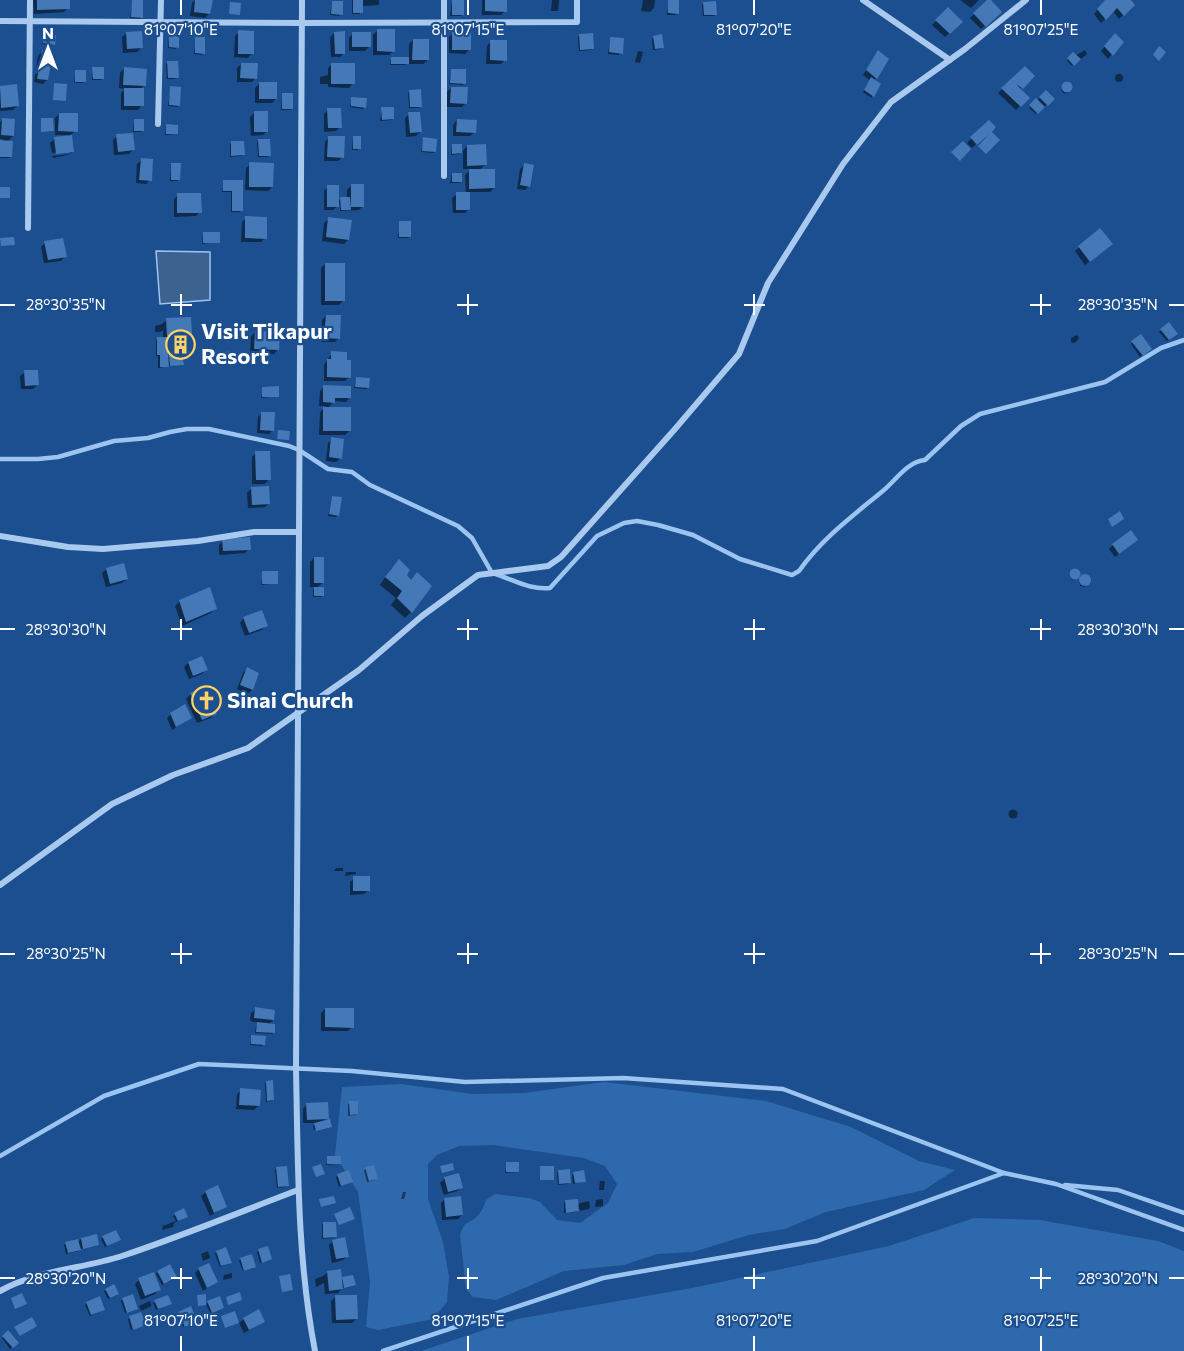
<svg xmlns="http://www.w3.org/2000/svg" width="1184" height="1351" viewBox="0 0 1184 1351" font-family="Commissioner,sans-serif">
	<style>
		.green { fill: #2e69ad }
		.water { fill: #3c6290; stroke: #9cc4f0; stroke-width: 1.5 }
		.shadow { fill: #0007 }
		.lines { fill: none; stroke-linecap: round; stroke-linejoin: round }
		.stream { stroke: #9cc4f0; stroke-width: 4.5 }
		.building { fill: #4478b7 }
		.street { stroke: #a9c9ee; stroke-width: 6 }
		.ticks { fill: none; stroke: #fff; stroke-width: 2 }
		.labels { text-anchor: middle; stroke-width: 4.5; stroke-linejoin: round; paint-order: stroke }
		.poi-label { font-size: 22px; font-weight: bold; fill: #fff; stroke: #1b4f8f; text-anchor: start }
		.ticks-label { font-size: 15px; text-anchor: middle; fill: #fff; stroke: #1b4f8f; stroke-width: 4.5; stroke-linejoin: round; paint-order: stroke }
	</style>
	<rect width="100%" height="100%" fill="#1b4f8f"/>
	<g class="green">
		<path d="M604,1082L766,1101L851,1127L919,1161L955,1170L924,1190L826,1212L785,1229L749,1235L693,1252L657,1254L624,1265L564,1271L496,1300L473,1297L466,1289L460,1234L465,1224C477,1219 482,1213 486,1200L495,1194L529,1198L540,1202L557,1220L580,1223L608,1203L617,1184L605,1166L584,1158L493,1145L459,1146L437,1155L428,1164V1199L443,1242L449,1277L447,1302L433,1319L378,1330L366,1327L370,1282L358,1192L335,1155L342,1087L401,1084L473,1094L524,1093Z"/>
		<path d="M974,1218L1040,1220L1158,1241L1184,1251V1351H421L517,1319L697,1287L889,1246Z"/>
	</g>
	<path class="water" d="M156,251L210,252V300L160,304Z"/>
	<g class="shadow">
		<path d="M33,0H68V8L64,12L34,14Z"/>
		<path d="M195,0H205L209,14L205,18L190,16L192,3Z"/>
		<path d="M352,0H379V5L362,6L360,14H352Z"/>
		<path d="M482,0H506L505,11L501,15H482Z"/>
		<path d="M552,0H559L558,11H551Z"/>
		<path d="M643,0H655L654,8L650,12L641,11Z"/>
		<path d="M960,0H979L971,8Z"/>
		<path d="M989,0L1000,12L981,29L970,18Z"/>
		<path d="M1106,0H1129L1133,5L1119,19L1113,11L1101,23L1094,14Z"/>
		<path d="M133,1L141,17L140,19L130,18Z"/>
		<path d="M452,1L462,14L461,16H450Z"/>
		<path d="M669,1L677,13L676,15H667Z"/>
		<path d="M332,2L341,14L339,16L330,15Z"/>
		<path d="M704,3L716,14L714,16H703L702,5Z"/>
		<path d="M948,9L961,22L945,37L932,25Z"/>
		<path d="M170,30L177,47L176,49L168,48Z"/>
		<path d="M377,31L394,51L389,55H373V35Z"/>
		<path d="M239,32L252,53L248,58L234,57L235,36Z"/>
		<path d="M127,33L141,48L137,52L123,53L122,37Z"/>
		<path d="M334,33L344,53L340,57H331L330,38Z"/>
		<path d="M353,33L369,47L365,51H349V38Z"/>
		<path d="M453,33L469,50L465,54L449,53V37Z"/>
		<path d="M45,35L53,44L51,46L42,44Z"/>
		<path d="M580,35L593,48L591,50L579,51L578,37Z"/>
		<path d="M654,37L662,47L661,49L653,50L652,39Z"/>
		<path d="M196,38L203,53L202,55L194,54Z"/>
		<path d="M610,39L621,53L619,55L608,54Z"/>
		<path d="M1111,39L1122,42L1108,59L1101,51Z"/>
		<path d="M413,40L428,60L423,64H409V61L405,65H390L391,59L409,58V44Z"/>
		<path d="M491,41L505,60L501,64H486L487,46Z"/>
		<path d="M1085,50L1087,54L1072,66L1067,61L1073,54L1075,56Z"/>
		<path d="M42,51L47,80L43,84L34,82L38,56Z"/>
		<path d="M638,51L643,52L640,63L635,62Z"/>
		<path d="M878,52L876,78L873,81L872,98L863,92L870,80L863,75Z"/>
		<path d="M168,63L177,77L175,79H167L166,64Z"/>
		<path d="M241,64L256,78L252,82H237V68Z"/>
		<path d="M332,64L353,83L349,88L328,87V84H320V77L328,75V68Z"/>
		<path d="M124,68L144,86L142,87V105L138,110H121V93L125,89L119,88L120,73Z"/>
		<path d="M1025,68L1033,76L1020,90L1028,98L1016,110L998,93Z"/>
		<path d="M93,69L103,78L101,80H92Z"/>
		<path d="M76,71L84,82L83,83H74Z"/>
		<path d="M451,71L464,83L463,85L449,84Z"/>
		<circle cx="1119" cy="78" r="4"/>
		<path d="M259,84L276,99L272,103H255V88Z"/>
		<circle cx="1066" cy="89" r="4.5"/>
		<path d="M0,87L17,106L13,110L0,111Z"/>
		<path d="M171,88L179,105L177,107L168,106Z"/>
		<path d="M451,88L466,103L462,107H446L447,92Z"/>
		<path d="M410,92L420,106L419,108H409L408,93Z"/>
		<path d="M1046,92L1053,99L1036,114L1029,108Z"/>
		<path d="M282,94L292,109L290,110H281Z"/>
		<path d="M352,98L365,107L363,109L350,107Z"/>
		<path d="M382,109L393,119L391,120L380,121Z"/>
		<path d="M328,110L340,127L336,131L324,132V114Z"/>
		<path d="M254,113L267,131L263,135L251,136L250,117Z"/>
		<path d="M59,114L76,131L70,135L73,151L70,154V151L52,153L50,143L55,139L68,137V135H55V118Z"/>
		<path d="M409,114L420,132L416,136L406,137L405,118Z"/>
		<path d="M3,119L13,136L7,142L11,156L9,158H0V143L3,139H0V122Z"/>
		<path d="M134,120L143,130L141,132H133Z"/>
		<path d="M457,120L475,132L470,136H453V125Z"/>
		<path d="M989,122L994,127L972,148L967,143Z"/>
		<path d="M166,126L176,134L165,135Z"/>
		<path d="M117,136L133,150L129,154L114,155L113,140Z"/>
		<path d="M329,137L343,157L338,161H324L325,142Z"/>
		<path d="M353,137L359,149L358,150H352Z"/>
		<path d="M424,139L435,152L433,153L421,152Z"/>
		<path d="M259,141L269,155L267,157H258L257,142Z"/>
		<path d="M231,143L243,154L242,156L230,157V145Z"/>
		<path d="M452,146L461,153L467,146L485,165L479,170L494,188L490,192H469V209L465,213H453L452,198L457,194H466L465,175L471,169H463V151L459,154L451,155Z"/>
		<path d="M70,154L68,155L53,158L52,156Z"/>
		<path d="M142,160L150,180L146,184L136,183L137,164Z"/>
		<path d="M171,164L179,179L177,181H170Z"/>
		<path d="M250,164L272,187L268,191L245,190L246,168Z"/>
		<path d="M524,165L529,186L525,190L517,189L520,169Z"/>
		<path d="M452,174L461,182L459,183H450Z"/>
		<path d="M224,182H241V210L240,212H231V192H222Z"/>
		<path d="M351,186L363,206L359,210L340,211V204L333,210H324V191L328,187L338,202L341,199L347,198V190Z"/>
		<path d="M178,195L200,212L196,216L174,217V199Z"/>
		<path d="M246,218L265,238L261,242H241L242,222Z"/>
		<path d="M329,219L348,240L344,244L322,241L324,223Z"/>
		<path d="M400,222L410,237L408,238H398Z"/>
		<path d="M1100,230L1107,247L1085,265L1075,251Z"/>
		<path d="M203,233L218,242L202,244Z"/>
		<path d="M45,243L65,256L61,261L44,263L41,247Z"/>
		<path d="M325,264L343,301L339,305H321V268Z"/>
		<path d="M326,316L339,338L335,342H321L322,320Z"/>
		<path d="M167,320L190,335L186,339L191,350L165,353V358L181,355L182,364L158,368V356H156V340L163,339V330L160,332H155V326L162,324Z"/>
		<path d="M1168,324L1176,334L1167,341L1159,332Z"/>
		<path d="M255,332L278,349L274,354L250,353L251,337Z"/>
		<path d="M1077,335L1079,338L1076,342L1074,343L1071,342V338Z"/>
		<path d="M1141,336L1150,349L1140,357L1131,344Z"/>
		<path d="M332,353L349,377L345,381H324V365Z"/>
		<path d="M25,372L37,385L33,389H21L20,376Z"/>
		<path d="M356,379L368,387L366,389L354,388Z"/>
		<path d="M324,387L350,397L346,402L334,401L328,408L349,431L345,435H319L320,412L326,406H319L320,391Z"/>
		<path d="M263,388L277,396L261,398Z"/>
		<path d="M262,413L273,430L269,434L257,433L258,417Z"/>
		<path d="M332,439L341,458L336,462L326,461L328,443Z"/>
		<path d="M256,453L269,479L265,484H252V457Z"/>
		<path d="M251,489L269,503L265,507L248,508L247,493Z"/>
		<path d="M332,497L338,515L336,517L328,516Z"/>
		<path d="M223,541L249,549L245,553L219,555V545Z"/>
		<path d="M1132,544L1115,557L1109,549L1113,545Z"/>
		<path d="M314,558L322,583L317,588L322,595L321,597H313V590L316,587H310V562Z"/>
		<path d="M392,567L405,576L411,612L405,618L391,605L396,598L380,585Z"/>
		<path d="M107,569L127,579L122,583L106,587L102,573Z"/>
		<path d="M1076,570L1079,573V577L1072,580L1069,574Z"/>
		<path d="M263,572L277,583L261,585Z"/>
		<path d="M1086,576L1089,578V583L1085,587L1080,586L1079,579Z"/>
		<path d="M209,589L215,609L211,613L182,626L175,606L179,602Z"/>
		<path d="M244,618L266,625L262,630L245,636L240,623Z"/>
		<path d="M188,663L206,670L202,674L189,679L184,667Z"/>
		<path d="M247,669L257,674L252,690L247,694L237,689L243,673Z"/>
		<path d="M204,689L215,713L211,718L197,723L186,699L191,694Z"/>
		<path d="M171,714L190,718L172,730L167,718Z"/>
		<circle cx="1013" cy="814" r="4.5"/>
		<path d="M336,868H343V871H334Z"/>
		<path d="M346,872H356V874L345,876Z"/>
		<path d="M354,878L369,890L364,894L350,895V882Z"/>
		<path d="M256,1009L273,1020L268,1025L273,1033L272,1034L255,1033L256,1026L259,1023L250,1021L251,1013Z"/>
		<path d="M325,1009L352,1027L348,1031H321V1013Z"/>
		<path d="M252,1037L264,1044L262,1046L250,1045Z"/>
		<path d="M266,1082L273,1100L271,1101L266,1102L265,1084Z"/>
		<path d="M241,1090L258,1106L254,1110L236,1109L237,1094Z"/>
		<path d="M350,1103L357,1114L355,1115L348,1116V1104Z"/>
		<path d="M307,1104L327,1118L322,1123L330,1126L314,1130L313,1126L317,1123H303V1109Z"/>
		<path d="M328,1158L340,1164L326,1165Z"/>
		<path d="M507,1163L517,1172L505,1173Z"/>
		<path d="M277,1168L287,1185L285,1187L277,1188L275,1170Z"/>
		<path d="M366,1169L376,1178L375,1180L367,1182L364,1170Z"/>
		<path d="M558,1171L569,1183L567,1184L558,1185L557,1173Z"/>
		<path d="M574,1174L584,1181L573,1184L572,1175Z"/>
		<path d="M338,1176L351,1182L339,1187L336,1177Z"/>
		<path d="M444,1179L462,1187L457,1191L444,1195L440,1183Z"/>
		<path d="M600,1181H605L604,1190H599Z"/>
		<path d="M206,1192L225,1207L210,1216L201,1196Z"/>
		<path d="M403,1192H406L404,1199H401Z"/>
		<path d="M445,1199L462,1215L458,1219L442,1220L441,1203Z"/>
		<path d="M603,1199V1206L595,1207L596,1200Z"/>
		<path d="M589,1201L590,1207L589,1209L580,1211V1209L576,1212L564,1213V1203L565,1202L577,1206L580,1203Z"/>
		<path d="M175,1214L184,1218L174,1223L173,1227L162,1230L163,1226L176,1221L173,1216Z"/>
		<path d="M323,1224L335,1236L333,1238L322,1239V1225Z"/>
		<path d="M103,1237L119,1240L105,1247L101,1239Z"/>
		<path d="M81,1239L97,1245L82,1249L81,1248L78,1251L66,1254L64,1245L65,1244L77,1241L78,1242Z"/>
		<path d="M333,1241L348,1256L343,1260L332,1263L329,1245Z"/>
		<path d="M208,1251L210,1258L203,1261L201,1254Z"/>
		<path d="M259,1251L271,1259L260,1263L257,1252Z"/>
		<path d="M216,1252L229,1264L220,1267L215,1254Z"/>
		<path d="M241,1259L253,1268L243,1271L239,1261Z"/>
		<path d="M199,1269L216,1282L203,1291L195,1273Z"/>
		<path d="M158,1272L174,1279L162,1285L156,1274Z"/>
		<path d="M328,1272L341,1281L343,1279L354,1284L342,1288L338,1293L325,1294L324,1283L316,1287L315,1279L323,1276Z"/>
		<path d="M232,1273V1278L223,1280L224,1275Z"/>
		<path d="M139,1280L159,1290L155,1294L141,1300L135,1284Z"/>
		<path d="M106,1290L116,1295L108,1299L104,1291Z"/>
		<path d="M336,1296L356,1319L352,1323H332L331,1301Z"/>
		<path d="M122,1299L135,1310L125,1313L121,1301Z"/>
		<path d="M150,1301L151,1305L155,1302L168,1305L156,1310L153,1303L150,1307L141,1311L139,1306Z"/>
		<path d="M87,1303L104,1310L90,1316L85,1305Z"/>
		<path d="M208,1303L223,1308L210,1313L206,1304Z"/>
		<path d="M179,1313L194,1322L183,1327L178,1315Z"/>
		<path d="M140,1314L144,1325L131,1330L128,1319Z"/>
		<path d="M244,1319L264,1322L244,1333L239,1323Z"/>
		<path d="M8,1333L17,1343L10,1349L2,1338Z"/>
	</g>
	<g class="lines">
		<g class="stream">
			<path d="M0,459H38L58,457L114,441L148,438L170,432L187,429H209L289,446L299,450L328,469L352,472L370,485L458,526L472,538L492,573C513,579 528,590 550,588L597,536L624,523L637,521L658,525L693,535L740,559L792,575L799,571C822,538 854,515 884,490C897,479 907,462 925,460L961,426L980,414L1105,382L1161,348L1184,340"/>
			<path d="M0,1156L104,1096L199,1064L352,1071L465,1082L623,1078L783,1089L1004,1173"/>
			<path d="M1065,1185L1118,1190L1184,1213"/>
			<path d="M383,1351L603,1278L817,1241L1004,1173L1056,1184L1184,1230"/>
		</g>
	</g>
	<g class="building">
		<path d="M37,0H70V9L37,10Z"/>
		<path d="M132,0H143V18L131,17Z"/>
		<path d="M195,0H213L210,14L194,12Z"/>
		<rect x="353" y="0" width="10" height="13"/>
		<rect x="452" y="0" width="12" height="15"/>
		<path d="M485,0H507V12L485,11Z"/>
		<path d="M668,0H679V14L668,13Z"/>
		<path d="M987,0H991L1002,12L986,27L973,13Z"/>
		<path d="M1105,0H1131L1135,5L1124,16L1117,8L1106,20L1097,9Z"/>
		<path d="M332,1H343V15L331,14Z"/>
		<path d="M716,1L717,15H704L703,2Z"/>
		<path d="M230,2L241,3L240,15L229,14Z"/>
		<path d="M948,7L963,22L950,34L935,20Z"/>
		<path d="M169,29H179V48L169,47Z"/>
		<path d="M377,29H395V52L377,51Z"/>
		<path d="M238,30L254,31V54H238Z"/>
		<path d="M142,31L143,48L127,49L126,32Z"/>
		<path d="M345,31V54H335L334,32Z"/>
		<rect x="452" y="31" width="19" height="19"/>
		<rect x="352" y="32" width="19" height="15"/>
		<path d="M44,33L56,35L55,45L43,43Z"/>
		<path d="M593,33L594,49L580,50L579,34Z"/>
		<path d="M1115,33L1124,42L1113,56L1104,46Z"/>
		<path d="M662,34L664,48L655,49L653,36Z"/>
		<path d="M195,37H205V54L195,53Z"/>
		<path d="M610,37L624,38L623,54L609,52Z"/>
		<path d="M413,39H429V60H412Z"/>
		<path d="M490,40H507V61L490,60Z"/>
		<path d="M1159,46L1166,52L1159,61L1153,55Z"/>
		<path d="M42,50L53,52L48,80L37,79Z"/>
		<path d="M878,50L889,59L877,79L866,70Z"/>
		<path d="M1073,52L1081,59L1074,66L1067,58Z"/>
		<rect x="391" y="57" width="18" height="7"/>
		<path d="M167,61H178L179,78H168Z"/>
		<path d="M241,63H258L257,79L240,78Z"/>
		<rect x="331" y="63" width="24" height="21"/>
		<path d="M1025,66L1035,76L1023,89L1016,84L1030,98L1021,107L1001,88Z"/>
		<path d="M92,67H104V79H93Z"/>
		<path d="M124,67L147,69L146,86L123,85Z"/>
		<path d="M451,69H466V84L450,83Z"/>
		<rect x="75" y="70" width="11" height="12"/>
		<path d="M871,77L881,84L874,97L864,90Z"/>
		<circle cx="1067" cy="87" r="5.5"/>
		<rect x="259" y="82" width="18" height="17"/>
		<path d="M54,83L67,84L66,101L53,100Z"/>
		<path d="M17,84L19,106L1,108L0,86Z"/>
		<path d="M170,86L181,87L180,106L169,105Z"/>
		<path d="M451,87H468L467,104L450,103Z"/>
		<rect x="124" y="88" width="20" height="18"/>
		<path d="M421,89L422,107H410L409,90Z"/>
		<path d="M1046,90L1055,99L1048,106L1039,97Z"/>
		<rect x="282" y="93" width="11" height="16"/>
		<path d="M351,97L367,98L366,108L351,106Z"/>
		<path d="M1036,98L1045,107L1038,114L1029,105Z"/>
		<path d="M381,107H394V119L382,120Z"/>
		<path d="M327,108H341L342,128H328Z"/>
		<rect x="254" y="111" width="14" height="21"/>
		<path d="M408,112H420L422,132L410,133Z"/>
		<path d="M59,113H78V132L58,131Z"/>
		<path d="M2,118L15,119L14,136L1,135Z"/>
		<path d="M41,118H53L54,131L41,132Z"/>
		<rect x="134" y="119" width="10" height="12"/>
		<path d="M457,119L477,120L476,133L456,132Z"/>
		<path d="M989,120L996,127L992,132L1000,140L986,154L978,146L989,134L977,145L970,137Z"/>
		<path d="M166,124L178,125V134H166Z"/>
		<path d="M133,133L135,150L118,152L116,134Z"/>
		<path d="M72,135L74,152L56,154L54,137Z"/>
		<path d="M328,136H345L344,158L327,157Z"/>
		<rect x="353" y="136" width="8" height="13"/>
		<path d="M423,137L437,139L436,152L422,151Z"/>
		<path d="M258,139H270L271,156H259Z"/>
		<path d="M0,140L13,141L12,157H0Z"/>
		<path d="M231,141H244L245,155L231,156Z"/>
		<path d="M963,141L971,149L960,161L951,152Z"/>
		<path d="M452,144H462V153L452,154Z"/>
		<path d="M486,144L487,165L467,166V145Z"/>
		<path d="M141,158L153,159L152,181L139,180Z"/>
		<path d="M249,162L274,163L273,187H249Z"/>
		<path d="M171,163H181L180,180H171Z"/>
		<path d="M524,163L534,165L530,187L520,185Z"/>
		<path d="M469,169H495V188L469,189Z"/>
		<rect x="452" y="173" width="10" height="9"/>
		<path d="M223,180H243V211H232V191H223Z"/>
		<rect x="351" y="184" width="13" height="23"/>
		<rect x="327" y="185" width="12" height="22"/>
		<rect x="0" y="187" width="10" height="11"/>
		<rect x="456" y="192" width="14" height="18"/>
		<path d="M177,193H201L202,213H177Z"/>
		<path d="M340,197H350L351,210H341Z"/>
		<path d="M245,216L267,217V239L245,238Z"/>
		<path d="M328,217L352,220L349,240L326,237Z"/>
		<rect x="399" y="221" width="12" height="16"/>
		<path d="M1100,228L1113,244L1090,262L1078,246Z"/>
		<rect x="203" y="232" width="17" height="11"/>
		<path d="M14,237L15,245L1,246L0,238Z"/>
		<path d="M63,238L67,257L48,260L44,241Z"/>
		<rect x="325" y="263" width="20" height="38"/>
		<path d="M326,315H341L340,339L324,338Z"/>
		<path d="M191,317L192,335L167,336L166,318Z"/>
		<path d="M1169,322L1178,334L1169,340L1160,329Z"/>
		<path d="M255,331L280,332L279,350L254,349Z"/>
		<path d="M1141,334L1152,349L1143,356L1131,341Z"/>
		<path d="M157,337H167L169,367H160V355H157Z"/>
		<path d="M192,337V351L169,352L168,338Z"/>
		<path d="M234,351L235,362H226L225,352Z"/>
		<path d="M331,351L347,352V360H351V378L327,377V359H331Z"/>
		<path d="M182,354L184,365L170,366L169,355Z"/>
		<path d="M24,370H38L39,385L25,386Z"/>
		<path d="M356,377L370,378L369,388L355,387Z"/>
		<path d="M323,385L351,386V398H335V403L323,402Z"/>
		<path d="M279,386V397H262V387Z"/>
		<rect x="323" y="407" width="28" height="24"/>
		<path d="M261,412H275L274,431L260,430Z"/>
		<path d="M278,430L290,431L289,440L277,439Z"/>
		<path d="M331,437L344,439L342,459L329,457Z"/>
		<path d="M255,451H270L271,480H256Z"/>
		<path d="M269,486L270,504L252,505L251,487Z"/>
		<path d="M332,496L342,497L339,516L329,514Z"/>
		<path d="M1120,511L1124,519L1112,527L1108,519Z"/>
		<path d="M1131,530L1138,540L1119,554L1112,544Z"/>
		<path d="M250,537L251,550L223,551L222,539Z"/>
		<rect x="314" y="557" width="10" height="26"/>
		<path d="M399,559L410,570L407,575L411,580L417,572L432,586L412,613L397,598L402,591L385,577Z"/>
		<path d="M124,563L128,579L110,584L106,568Z"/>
		<circle cx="1075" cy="574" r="5.5"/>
		<rect x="262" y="571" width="16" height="13"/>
		<circle cx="1085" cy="580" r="6"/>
		<path d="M210,587L217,609L186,622L179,600Z"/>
		<rect x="314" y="587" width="10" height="9"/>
		<path d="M262,610L268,626L249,633L243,617Z"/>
		<path d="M202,656L208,670L193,676L188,662Z"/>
		<path d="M247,667L259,673L253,690L240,685Z"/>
		<path d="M205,687L217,714L202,720L190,693Z"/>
		<path d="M185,704L192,718L176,727L170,713Z"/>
		<rect x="353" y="876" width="17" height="15"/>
		<path d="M255,1007L275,1010L274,1020L254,1018Z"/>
		<path d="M325,1008H354V1028L325,1027Z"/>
		<path d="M257,1022L275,1024V1033L256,1032Z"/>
		<path d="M251,1035L266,1036L265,1045L251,1044Z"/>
		<path d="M273,1080L274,1100L267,1101L266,1081Z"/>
		<path d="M240,1088L261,1090L260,1106L239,1105Z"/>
		<path d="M349,1101H358V1114L350,1115Z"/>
		<path d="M328,1102L329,1119L307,1120L306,1103Z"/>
		<path d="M330,1119L332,1127L316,1131L314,1123Z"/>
		<rect x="327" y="1156" width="14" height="8"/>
		<rect x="506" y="1162" width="13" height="10"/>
		<path d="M453,1163L454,1170L442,1173L440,1166Z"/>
		<path d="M321,1164L325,1174L316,1177L312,1167Z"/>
		<path d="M374,1165L378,1179L369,1181L365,1167Z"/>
		<path d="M287,1166L289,1186L278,1187L276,1167Z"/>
		<rect x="540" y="1166" width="14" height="14"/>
		<path d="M570,1169L571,1183L559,1184L558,1170Z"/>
		<path d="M349,1170L353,1182L341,1186L337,1174Z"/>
		<path d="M584,1170L586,1182L575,1183L573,1172Z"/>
		<path d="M459,1173L463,1188L448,1192L444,1177Z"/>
		<path d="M218,1185L227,1207L214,1213L205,1191Z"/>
		<path d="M334,1196L336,1203L321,1207L319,1199Z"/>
		<path d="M461,1196L463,1215L446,1217L444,1198Z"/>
		<path d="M578,1199L579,1211L566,1213L565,1200Z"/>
		<path d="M350,1207L355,1219L339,1225L334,1214Z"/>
		<path d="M184,1208L188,1217L178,1221L174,1213Z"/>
		<path d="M323,1222H336L337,1237L323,1238Z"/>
		<path d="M116,1230L121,1240L107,1246L102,1236Z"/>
		<path d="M97,1234L99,1245L83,1249L81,1238Z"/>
		<path d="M345,1237L349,1257L336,1259L332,1240Z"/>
		<path d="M78,1239L81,1250L68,1253L65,1242Z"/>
		<path d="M268,1246L272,1259L262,1263L258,1249Z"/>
		<path d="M226,1247L232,1263L221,1266L216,1251Z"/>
		<path d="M252,1254L256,1267L244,1271L240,1258Z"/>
		<path d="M209,1263L218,1282L207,1288L198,1268Z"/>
		<path d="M170,1264L177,1277L164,1284L157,1271Z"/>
		<path d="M341,1269L343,1289L329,1291L327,1271Z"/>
		<path d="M154,1272L161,1290L145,1296L138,1278Z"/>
		<path d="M290,1274L293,1290L282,1292L279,1276Z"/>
		<path d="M353,1275L356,1285L344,1288L342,1277Z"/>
		<path d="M114,1284L119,1294L110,1298L105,1289Z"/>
		<path d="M240,1292L242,1300L228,1305L226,1297Z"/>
		<path d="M22,1293L27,1304L15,1309L11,1298Z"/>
		<path d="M133,1294L138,1309L127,1313L122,1298Z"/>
		<path d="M206,1294V1305L198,1306L197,1295Z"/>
		<path d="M168,1295L172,1304L158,1309L154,1300Z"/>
		<path d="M335,1295H357L358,1319L336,1320Z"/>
		<path d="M100,1296L105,1310L91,1315L86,1302Z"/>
		<path d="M220,1296L224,1308L212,1313L207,1301Z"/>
		<path d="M191,1306L197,1321L185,1327L178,1312Z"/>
		<path d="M259,1309L265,1322L249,1330L243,1318Z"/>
		<path d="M235,1311L239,1323L225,1328L221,1316Z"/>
		<path d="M141,1312L146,1325L133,1330L129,1316Z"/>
		<path d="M32,1317L37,1326L20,1336L14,1327Z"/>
		<path d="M8,1330L19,1343L13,1348L2,1336Z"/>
	</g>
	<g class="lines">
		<g class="street">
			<path d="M302,0L296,1069C298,1163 297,1258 315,1351"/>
			<path d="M863,0L950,60"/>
			<path d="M0,21L301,23L577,22V0"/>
			<path d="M158,124L161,0"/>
			<path d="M444,176V0"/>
			<path d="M28,228L30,0"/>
			<path d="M0,536L68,547L103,549L198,541L254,532H299"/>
			<path d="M0,885L112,804L173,775L248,748L359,670L422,616L478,575L548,566L561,557L675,429L739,354L768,283L843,164L891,102L965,49L1026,0"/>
			<path d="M0,1291C38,1270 82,1269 122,1256C182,1236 240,1212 298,1190"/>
		</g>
	</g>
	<path class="ticks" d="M181,0V15M468,0V15M754,0V15M1041,0V15M181,294V315M468,294V315M754,294V315M1041,294V315M0,305H15M171,305H192M457,305H478M744,305H765M1030,305H1051M1169,305H1184M181,619V640M468,619V640M754,619V640M1041,619V640M0,629H15M171,629H192M457,629H478M744,629H765M1030,629H1051M1169,629H1184M181,943V964M468,943V964M754,943V964M1041,943V964M0,954H15M171,954H192M457,954H478M744,954H765M1030,954H1051M1169,954H1184M181,1268V1289M468,1268V1289M754,1268V1289M1041,1268V1289M0,1278H15M171,1278H192M457,1278H478M744,1278H765M1030,1278H1051M1169,1278H1184M181,1336V1351M468,1336V1351M754,1336V1351M1041,1336V1351"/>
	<defs>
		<symbol id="building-ring" viewBox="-11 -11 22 22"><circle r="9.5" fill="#1b4f8f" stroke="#ffd166" stroke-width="1.5"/><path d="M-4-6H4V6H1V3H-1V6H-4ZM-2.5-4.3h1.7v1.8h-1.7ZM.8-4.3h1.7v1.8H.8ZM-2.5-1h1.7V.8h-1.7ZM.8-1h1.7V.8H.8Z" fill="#ffd166"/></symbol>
		<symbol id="church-ring" viewBox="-11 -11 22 22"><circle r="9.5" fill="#1b4f8f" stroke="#ffd166" stroke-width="1.5"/><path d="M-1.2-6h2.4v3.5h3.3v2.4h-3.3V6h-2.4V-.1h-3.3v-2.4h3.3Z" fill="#ffd166"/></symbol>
	</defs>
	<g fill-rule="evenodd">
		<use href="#building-ring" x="164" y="328" width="33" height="33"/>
		<use href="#church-ring" x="190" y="684" width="33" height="33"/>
	</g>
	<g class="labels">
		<g class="poi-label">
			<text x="201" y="339">Visit Tikapur<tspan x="201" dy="25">Resort</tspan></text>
			<text x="227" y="708">Sinai Church</text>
		</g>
	</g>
	<g class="ticks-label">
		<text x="181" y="35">81°07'10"E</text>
		<text x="468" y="35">81°07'15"E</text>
		<text x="754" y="35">81°07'20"E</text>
		<text x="1041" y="35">81°07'25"E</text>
		<text x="66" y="310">28°30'35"N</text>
		<text x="1118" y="310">28°30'35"N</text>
		<text x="66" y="635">28°30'30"N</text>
		<text x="1118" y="635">28°30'30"N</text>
		<text x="66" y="959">28°30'25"N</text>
		<text x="1118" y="959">28°30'25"N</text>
		<text x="66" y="1284">28°30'20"N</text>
		<text x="1118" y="1284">28°30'20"N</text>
		<text x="181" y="1326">81°07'10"E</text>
		<text x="468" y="1326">81°07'15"E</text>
		<text x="754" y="1326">81°07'20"E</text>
		<text x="1041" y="1326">81°07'25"E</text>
	</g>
	<g transform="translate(48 48)" stroke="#1b4f8f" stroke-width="4.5" paint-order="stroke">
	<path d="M0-4.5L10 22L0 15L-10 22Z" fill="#ffffff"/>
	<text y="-9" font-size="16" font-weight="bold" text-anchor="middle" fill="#ffffff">N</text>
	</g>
</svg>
